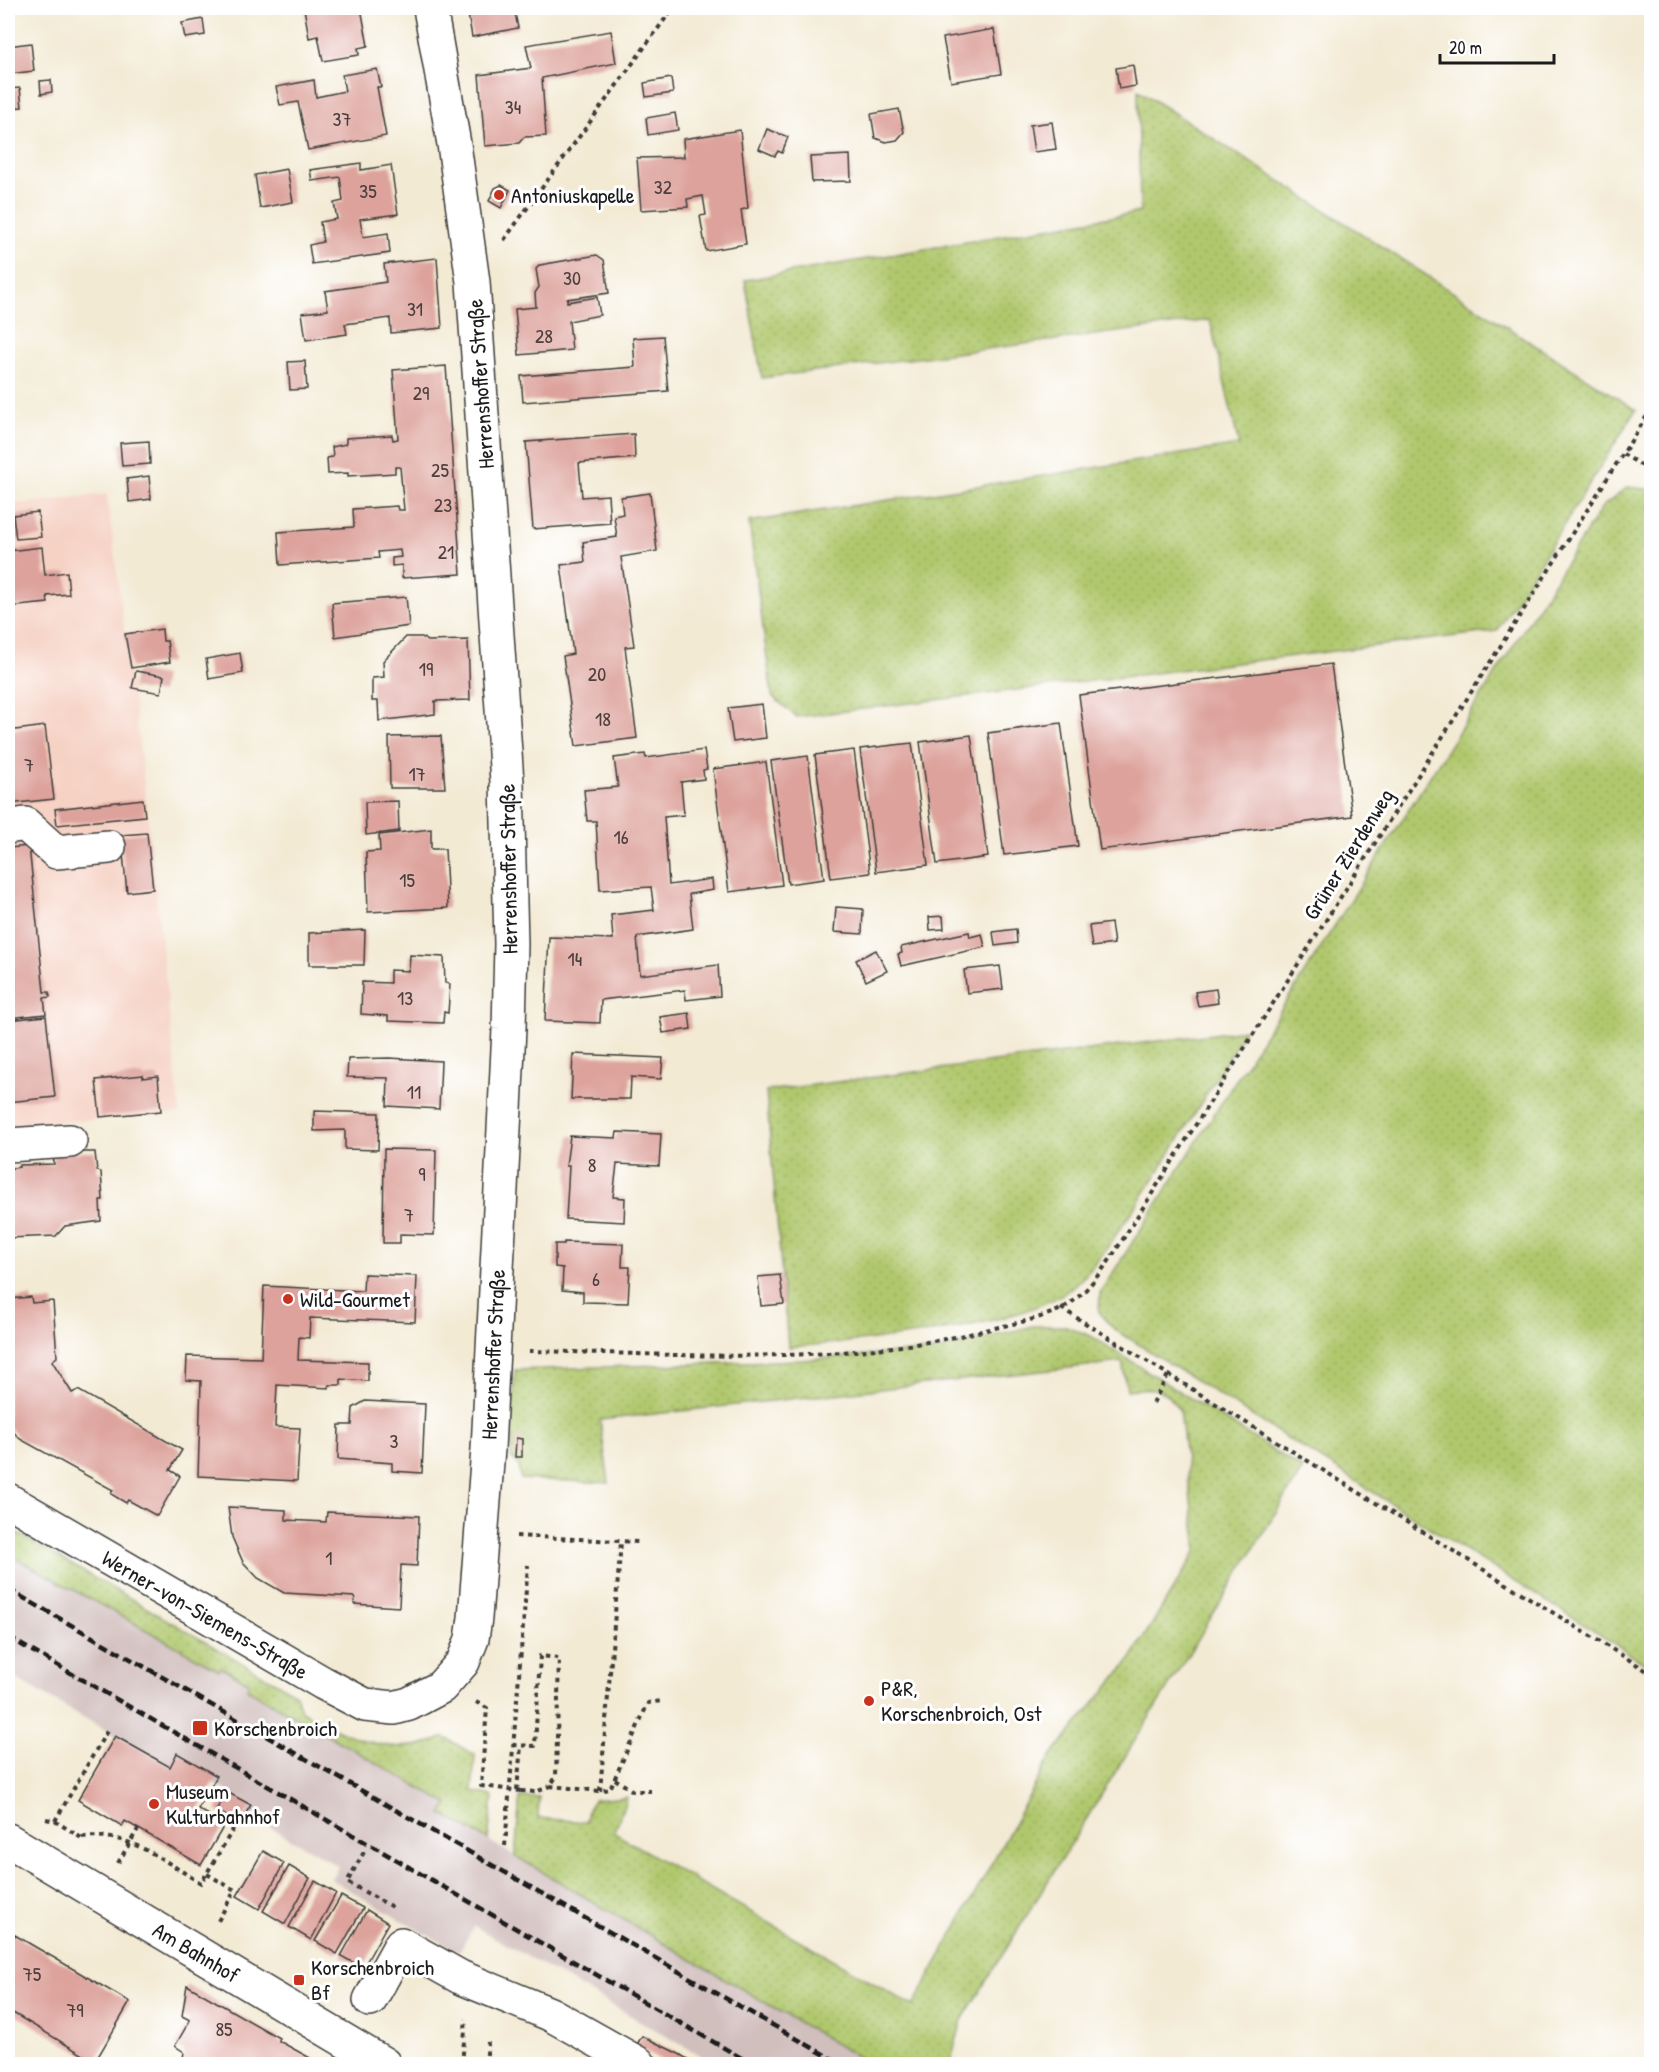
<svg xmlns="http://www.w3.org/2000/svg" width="1659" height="2072" viewBox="0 0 1659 2072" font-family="'Patrick Hand',sans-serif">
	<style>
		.built { fill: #f6d2c4 }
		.railway { fill: #d1bfbe }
		.grass { fill: url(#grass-dots); stroke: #667244; stroke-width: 1.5 }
		.building { fill: #dda29b }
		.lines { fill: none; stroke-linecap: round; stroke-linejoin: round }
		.minor-casing { stroke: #3c3b38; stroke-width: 36 }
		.path { stroke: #3c3b38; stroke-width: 4; stroke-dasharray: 4.5 4.5; stroke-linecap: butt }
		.minor { stroke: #fff; stroke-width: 33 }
		.rail { stroke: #1c1c1c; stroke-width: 4.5; stroke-dasharray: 9 4.5; stroke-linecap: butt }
		.path-bridge { stroke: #3c3b38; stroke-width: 4; stroke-dasharray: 4.5 4.5; stroke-linecap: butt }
		.poi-dot { fill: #c8321e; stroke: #fff; stroke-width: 2 }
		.labels { text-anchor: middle; stroke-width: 6; stroke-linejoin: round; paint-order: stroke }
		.number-label { font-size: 20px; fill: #4c3e3c }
		.poi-label { font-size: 22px; fill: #1c1c1c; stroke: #fff; text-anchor: start }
		.street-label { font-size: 22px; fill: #1c1c1c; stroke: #fff }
	</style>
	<defs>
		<pattern id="grass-dots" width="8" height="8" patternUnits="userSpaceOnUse" patternTransform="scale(1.5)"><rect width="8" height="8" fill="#b0c86d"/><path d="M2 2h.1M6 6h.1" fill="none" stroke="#97ab5e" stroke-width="1.8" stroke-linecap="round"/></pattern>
	</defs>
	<rect width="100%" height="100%" fill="#fff"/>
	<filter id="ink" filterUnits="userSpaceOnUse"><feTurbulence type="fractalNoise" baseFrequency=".0167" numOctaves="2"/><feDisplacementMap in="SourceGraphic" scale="12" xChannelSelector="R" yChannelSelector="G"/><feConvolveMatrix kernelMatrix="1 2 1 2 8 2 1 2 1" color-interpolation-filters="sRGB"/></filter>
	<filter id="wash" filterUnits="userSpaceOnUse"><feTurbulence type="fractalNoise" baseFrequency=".008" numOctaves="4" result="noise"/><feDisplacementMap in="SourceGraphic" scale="24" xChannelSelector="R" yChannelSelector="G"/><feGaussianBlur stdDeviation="1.35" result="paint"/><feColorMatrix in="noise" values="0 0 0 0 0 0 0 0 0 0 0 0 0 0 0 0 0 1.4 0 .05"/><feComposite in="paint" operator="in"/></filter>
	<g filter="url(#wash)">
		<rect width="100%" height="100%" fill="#f3ead4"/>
		<path class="built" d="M107,494L144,782L180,1113L8,1126V505Z"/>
		<path class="railway" d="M8,1554L218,1670L221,1666L251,1683L248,1689L448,1804L443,1814L869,2064H715L474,1926L459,1952L402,1921L331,1879L338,1866L246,1813L251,1805L213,1783L217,1776L177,1754L170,1767L8,1674Z"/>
		<g class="grass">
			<path d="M1138,90L1636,410L1497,631L797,717L772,696L749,522L1239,445L1210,320L762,378L745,280L1140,212Z"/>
			<path d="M1628,487L1652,490L1651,1667L1114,1329L1099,1312L1100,1293L1602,507Z"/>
			<path d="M1245,1030C1205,1096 1166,1163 1122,1226C1108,1246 1093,1270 1074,1286C1021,1330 858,1342 788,1347L766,1091Z"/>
			<path d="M1033,1326H1066L1091,1336L1303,1469L962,2020L950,2064H870L515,1856L520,1797L539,1798L538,1818L586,1822L588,1809L594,1800L627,1797L614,1833L913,2006L1051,1756L1130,1660L1197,1550L1180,1411C1164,1387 1154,1386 1127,1390L1122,1362L600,1420L609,1483L521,1479L519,1466L511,1457L515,1370L801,1360L938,1350Z"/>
			<path d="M8,1528L296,1694L301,1711C345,1734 394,1762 444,1737L475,1755L472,1791L493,1796L488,1840L442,1814L448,1804L247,1689L250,1683L221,1667L219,1670L8,1554Z"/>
		</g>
		<g id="blocks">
			<g class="building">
				<path d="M304,8H361L368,46L358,48L359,55L323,61L318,36L309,38Z"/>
				<path d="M467,8H514L518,28L472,37Z"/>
				<path d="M203,19L205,35L185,38L182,23Z"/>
				<path d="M994,29L1001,74L951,82L943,38Z"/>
				<path d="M611,31L616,63L542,78L546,136L524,137L519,143L485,146L479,75L531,68L526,45Z"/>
				<path d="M31,43L34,71L8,74V46Z"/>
				<path d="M1133,65L1136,86L1119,89L1116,68Z"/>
				<path d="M377,69L381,87H377L386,136L308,150L298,102L280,105L276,87L314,80L316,97L345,91L342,75Z"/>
				<path d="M671,78L673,93L646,97L644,83Z"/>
				<path d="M51,80L52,92L41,94L40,81Z"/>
				<path d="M20,88L22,107L8,108V89Z"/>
				<path d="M899,109L904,132L897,140L886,142L875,138L871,114Z"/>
				<path d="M675,113L678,130L648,135L646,118Z"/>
				<path d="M1052,122L1056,149L1034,152L1030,125Z"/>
				<path d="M767,129L788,137L782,153L778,151L775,156L759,149Z"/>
				<path d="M740,130L748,208L741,210L746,244L706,251L700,216L706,215L703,196L687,199L688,207L641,210L637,158L684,157L683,139Z"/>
				<path d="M850,155L851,181L812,182L810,157Z"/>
				<path d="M361,163V170L391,165L398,214L360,219L363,237L388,233L390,253L312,264L309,245L323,242L320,222L337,219L334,203L343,201L340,177L312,181L310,170Z"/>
				<path d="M287,169L293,202L260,208L255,175Z"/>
				<path d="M501,185L510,190L501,208L489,201L495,188Z"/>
				<path d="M597,255L604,260L609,293L567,299V302L597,297L600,315L569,321L572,350L519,355L515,309L536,307L535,293L539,287L536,269L540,265Z"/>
				<path d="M437,258L442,328L391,333L390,318L345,324L347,334L306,340L302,313L328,310L325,291L386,282L384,264Z"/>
				<path d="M663,336L668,391L523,402L521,376L635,367L633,338Z"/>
				<path d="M305,361L307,389L290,390L288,362Z"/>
				<path d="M446,366L461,574L402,578V565L392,566V558L401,557L400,550L378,552L379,558L280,565L278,532L354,527L353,509L397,506L398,510H404L400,467H395V473L348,476V473L328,474L327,458L333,457L332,447L346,444V438L392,435L393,440L398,439L393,370Z"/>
				<path d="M634,434L635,458L579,463L582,497L608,495L610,523L533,529L526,442Z"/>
				<path d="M149,441L150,464L122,466L120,443Z"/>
				<path d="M149,476L151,499L129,502L127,479Z"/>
				<path d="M650,493L657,551L621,557L634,646L625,647L637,738L576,746L563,656L573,654L561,565L585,562L583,542L617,537L614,516L623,514L621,497Z"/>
				<path d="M38,512L41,537L16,539L13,515Z"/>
				<path d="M42,547L45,575L67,572L69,594L47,596L48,603L8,607V551Z"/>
				<path d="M406,597L409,626L335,637L332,603Z"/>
				<path d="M162,629L163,641H167L170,662L131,668L125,634Z"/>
				<path d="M406,637H422L427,641L468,640L470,700L435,701V714L379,721L378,701H372V678L384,677L383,661Z"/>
				<path d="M240,653L243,673L209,679L206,659Z"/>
				<path d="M1331,664L1352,816L1100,850L1079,695Z"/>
				<path d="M136,671L164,676L161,693L132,688Z"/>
				<path d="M762,704L766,738L733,742L728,708Z"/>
				<path d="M1061,723L1078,846L1004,855L988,733Z"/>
				<path d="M45,726L54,799L8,804V731Z"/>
				<path d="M971,735L988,857L937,864L920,742Z"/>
				<path d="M441,736L445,788H390L389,737Z"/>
				<path d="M912,743L928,865L876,872L860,749Z"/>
				<path d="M704,750L707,769L703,770L704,779L681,782L684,815L664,817L669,885L712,879L713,890L689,894L693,929L637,937L640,975L718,965L720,996L686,1000L685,990L601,1000L600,1023L545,1021L549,937L613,939L611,915L654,910L651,887L600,890L596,821H587L584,790L618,787L614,758L645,754L646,758Z"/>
				<path d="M854,750L870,873L831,878L815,755Z"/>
				<path d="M808,756L824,879L788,884L771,761Z"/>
				<path d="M766,762L782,885L729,892L713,769Z"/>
				<path d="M143,799L145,816L57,825L55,809Z"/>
				<path d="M398,801L399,831L366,835L365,802Z"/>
				<path d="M431,829V849H445L448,908L368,912L366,852L380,851L379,835Z"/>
				<path d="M147,833L153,889L127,892L121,835Z"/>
				<path d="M29,846L44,992H49L50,997L44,998L46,1014L8,1018V848Z"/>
				<path d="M836,907L863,909L862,934L834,932Z"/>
				<path d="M943,916L944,929L930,930L929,917Z"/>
				<path d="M1111,923L1114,944L1092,947L1089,926Z"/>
				<path d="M1016,929L1017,943L995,946L993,932Z"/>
				<path d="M365,930L364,965H309V933Z"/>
				<path d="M969,932L970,937L982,934L985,947L901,966L898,954L902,953L901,947Z"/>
				<path d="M876,950L887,971L866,981L856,960Z"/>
				<path d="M410,955L444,957L445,983L450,984L448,1013L444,1012L443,1023L388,1021V1016L361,1014L362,982L390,983V970L409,971Z"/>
				<path d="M1000,966L1003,989L967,993L964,970Z"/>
				<path d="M1216,989L1218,1003L1198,1006L1195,992Z"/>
				<path d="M689,1013L691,1029L663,1033L660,1017Z"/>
				<path d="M46,1016L55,1097L8,1102V1020Z"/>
				<path d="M573,1054L663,1058L661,1079L631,1077L630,1099H571Z"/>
				<path d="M389,1058L441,1061L439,1109L387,1106L388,1078L347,1077L348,1059Z"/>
				<path d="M143,1075V1078L158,1076L161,1111L100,1117L96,1080Z"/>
				<path d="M314,1111L379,1113L378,1150L345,1149V1130L314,1131Z"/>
				<path d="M617,1132L661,1134L659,1166L617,1164L613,1197L625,1198L624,1222L566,1219L569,1166H566L570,1136L616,1138Z"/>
				<path d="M384,1149L436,1150L434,1235L400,1234V1243H383Z"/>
				<path d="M53,1152H95L97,1171L101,1172L103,1200H100L101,1221L65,1226L56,1236L8,1238V1169L19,1167V1165L54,1164Z"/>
				<path d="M564,1242L623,1244L622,1267H630L628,1303L583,1302V1292L562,1290L563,1268L555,1267V1244H564Z"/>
				<path d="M364,1274L417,1276L415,1322L310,1318L309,1338L299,1337L298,1360L368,1362V1381L341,1379V1385H329V1388L277,1385L275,1427L300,1428L297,1481L198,1476L201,1381L186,1380L187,1356L261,1358L264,1286L363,1291Z"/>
				<path d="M780,1275L784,1304L761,1306L758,1277Z"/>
				<path d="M31,1297L32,1303L53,1301L57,1357L52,1361L72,1393L78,1390L182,1450L170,1470L180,1476L157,1516L128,1500L126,1503L111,1494L113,1490L20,1439L8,1426V1299Z"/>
				<path d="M365,1401L425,1404L422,1473L392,1471V1463L338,1459L339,1425H352L353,1408Z"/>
				<path d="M516,1438L522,1439V1457H515Z"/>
				<path d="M228,1507L286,1510V1520L326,1522L327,1512L419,1516L417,1566L401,1565L399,1607L354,1604L355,1597L284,1593L258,1578L243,1562L232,1537Z"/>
				<path d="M115,1736L170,1767L177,1753L217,1776L198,1809L225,1824L201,1865L125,1821L122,1826L78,1800Z"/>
				<path d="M227,1792L251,1805L239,1824L216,1810Z"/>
				<path d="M263,1851L284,1863L259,1909L237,1896Z"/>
				<path d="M289,1866L310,1878L285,1924L263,1911Z"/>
				<path d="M315,1881L336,1893L311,1940L289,1927Z"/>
				<path d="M341,1896L363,1908L337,1954L315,1941Z"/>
				<path d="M367,1910L388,1923L363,1968L341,1956Z"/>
				<path d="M8,1931L130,2002L95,2062L8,2010Z"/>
				<path d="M187,1985L279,2038V2041L321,2064H182L184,2052L175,2046L190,2020L182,2016Z"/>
				<path d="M642,2036L679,2054L696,2064H668L636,2046Z"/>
			</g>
		</g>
	</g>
	<g filter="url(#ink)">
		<use href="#blocks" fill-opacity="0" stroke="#3c3b38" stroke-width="1.5"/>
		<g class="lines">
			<defs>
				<g id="minor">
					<path d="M8,827L25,824L56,852L109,847"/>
					<path d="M8,1145L70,1141"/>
					<path id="s1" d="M8,1500L323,1683L365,1705L394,1708L409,1704L441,1687L463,1662L472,1639L475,1618L488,1449L509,1029L511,944L507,782L473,282L454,144L430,8"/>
					<path id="s2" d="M8,1840L384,2064"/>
					<path d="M370,2000L401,1944L460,1977L550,2014L639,2064"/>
				</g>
			</defs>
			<use href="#minor" class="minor-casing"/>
			<g class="path">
				<path d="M504,240L673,8"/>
				<path d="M1623,454L1652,472"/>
				<path d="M1061,1308L1652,1674"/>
				<path d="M529,1351C681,1354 837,1367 986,1330C1011,1324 1038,1320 1061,1309C1081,1299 1095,1279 1109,1261L1652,408"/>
				<path d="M1153,1403L1168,1375"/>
				<path d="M516,1536L638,1542"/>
				<path d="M476,1702L487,1708L481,1786L490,1787"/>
				<path d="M513,1745L535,1746L540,1656L559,1658L556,1777L550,1786L600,1791L610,1789L648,1703L661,1701"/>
				<path d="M615,1779L633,1791H651"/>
				<path d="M517,1790L521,1746"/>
				<path d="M521,1791L536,1792L550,1786"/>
				<path d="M600,1791L621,1542"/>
				<path d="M46,1819L55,1821L83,1839"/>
				<path d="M55,1821L107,1731"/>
				<path d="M82,1837C129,1831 163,1861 201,1883L235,1826L226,1820"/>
				<path d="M505,1846L528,1565"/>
				<path d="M364,1852L347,1882L394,1908"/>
				<path d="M118,1863L138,1829"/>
				<path d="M207,1874L235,1890L218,1921"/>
				<path d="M462,2064L466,2019"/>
				<path d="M486,2064L488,2042"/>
			</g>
			<use href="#minor" class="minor"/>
			<g class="rail">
				<path d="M8,1589L841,2064"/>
				<path d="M8,1637L752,2064"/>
			</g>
			<path class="path-bridge" d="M490,1787L521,1791"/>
		</g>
	</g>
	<g class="poi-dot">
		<circle cx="499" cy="195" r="6"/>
		<circle cx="288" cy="1299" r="6"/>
		<circle cx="869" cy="1701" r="6"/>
		<rect x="192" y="1720" width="16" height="16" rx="3"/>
		<circle cx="154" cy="1804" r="6"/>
		<rect x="293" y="1974" width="12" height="12" rx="3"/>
	</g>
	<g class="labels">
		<g class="number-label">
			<text x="513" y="114">34</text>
			<text x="342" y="126">37</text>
			<text x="663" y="194">32</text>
			<text x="368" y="198">35</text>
			<text x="572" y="285">30</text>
			<text x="415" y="316">31</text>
			<text x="544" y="343">28</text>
			<text x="421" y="400">29</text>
			<text x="440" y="477">25</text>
			<text x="443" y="512">23</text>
			<text x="446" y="559">21</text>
			<text x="426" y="676">19</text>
			<text x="597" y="681">20</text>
			<text x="603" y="726">18</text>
			<text x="29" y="772">7</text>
			<text x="417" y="781">17</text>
			<text x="621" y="844">16</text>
			<text x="407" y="887">15</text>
			<text x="575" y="966">14</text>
			<text x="405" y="1005">13</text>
			<text x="414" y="1099">11</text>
			<text x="592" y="1172">8</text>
			<text x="422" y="1181">9</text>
			<text x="409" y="1222">7</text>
			<text x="596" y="1286">6</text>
			<text x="394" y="1448">3</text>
			<text x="329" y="1565">1</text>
			<text x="32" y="1981">75</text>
			<text x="75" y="2017">79</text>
			<text x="224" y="2036">85</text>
		</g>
		<g class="poi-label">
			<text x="511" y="203">Antoniuskapelle</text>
			<text x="300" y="1307">Wild-Gourmet</text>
			<text x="881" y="1696">P&amp;R,<tspan x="881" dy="25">Korschenbroich, Ost</tspan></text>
			<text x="214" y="1736">Korschenbroich</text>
			<text x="166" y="1799">Museum<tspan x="166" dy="25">Kulturbahnhof</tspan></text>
			<text x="311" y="1975">Korschenbroich<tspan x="311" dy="25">Bf</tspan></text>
		</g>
		<g class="street-label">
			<text transform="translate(480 384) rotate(-94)" y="8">Herrenshoffer Straße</text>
			<text transform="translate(1348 854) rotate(-58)" y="8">Grüner Zierdenweg</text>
			<text transform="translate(508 869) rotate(-91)" y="8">Herrenshoffer Straße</text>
			<text dy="8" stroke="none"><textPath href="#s1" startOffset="836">Herrenshoffer Straße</textPath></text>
			<text dy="8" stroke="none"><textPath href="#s1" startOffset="228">Werner-von-Siemens-Straße</textPath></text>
			<text dy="8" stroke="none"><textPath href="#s2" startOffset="219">Am Bahnhof</textPath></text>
		</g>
	</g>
	<rect width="1659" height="2072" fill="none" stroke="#fff" stroke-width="30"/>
	<path d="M1440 54v9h114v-9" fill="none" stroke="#1c1c1c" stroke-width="3"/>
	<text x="1449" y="54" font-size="18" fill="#1c1c1c" stroke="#ffffff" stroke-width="4.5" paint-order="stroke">20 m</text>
</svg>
